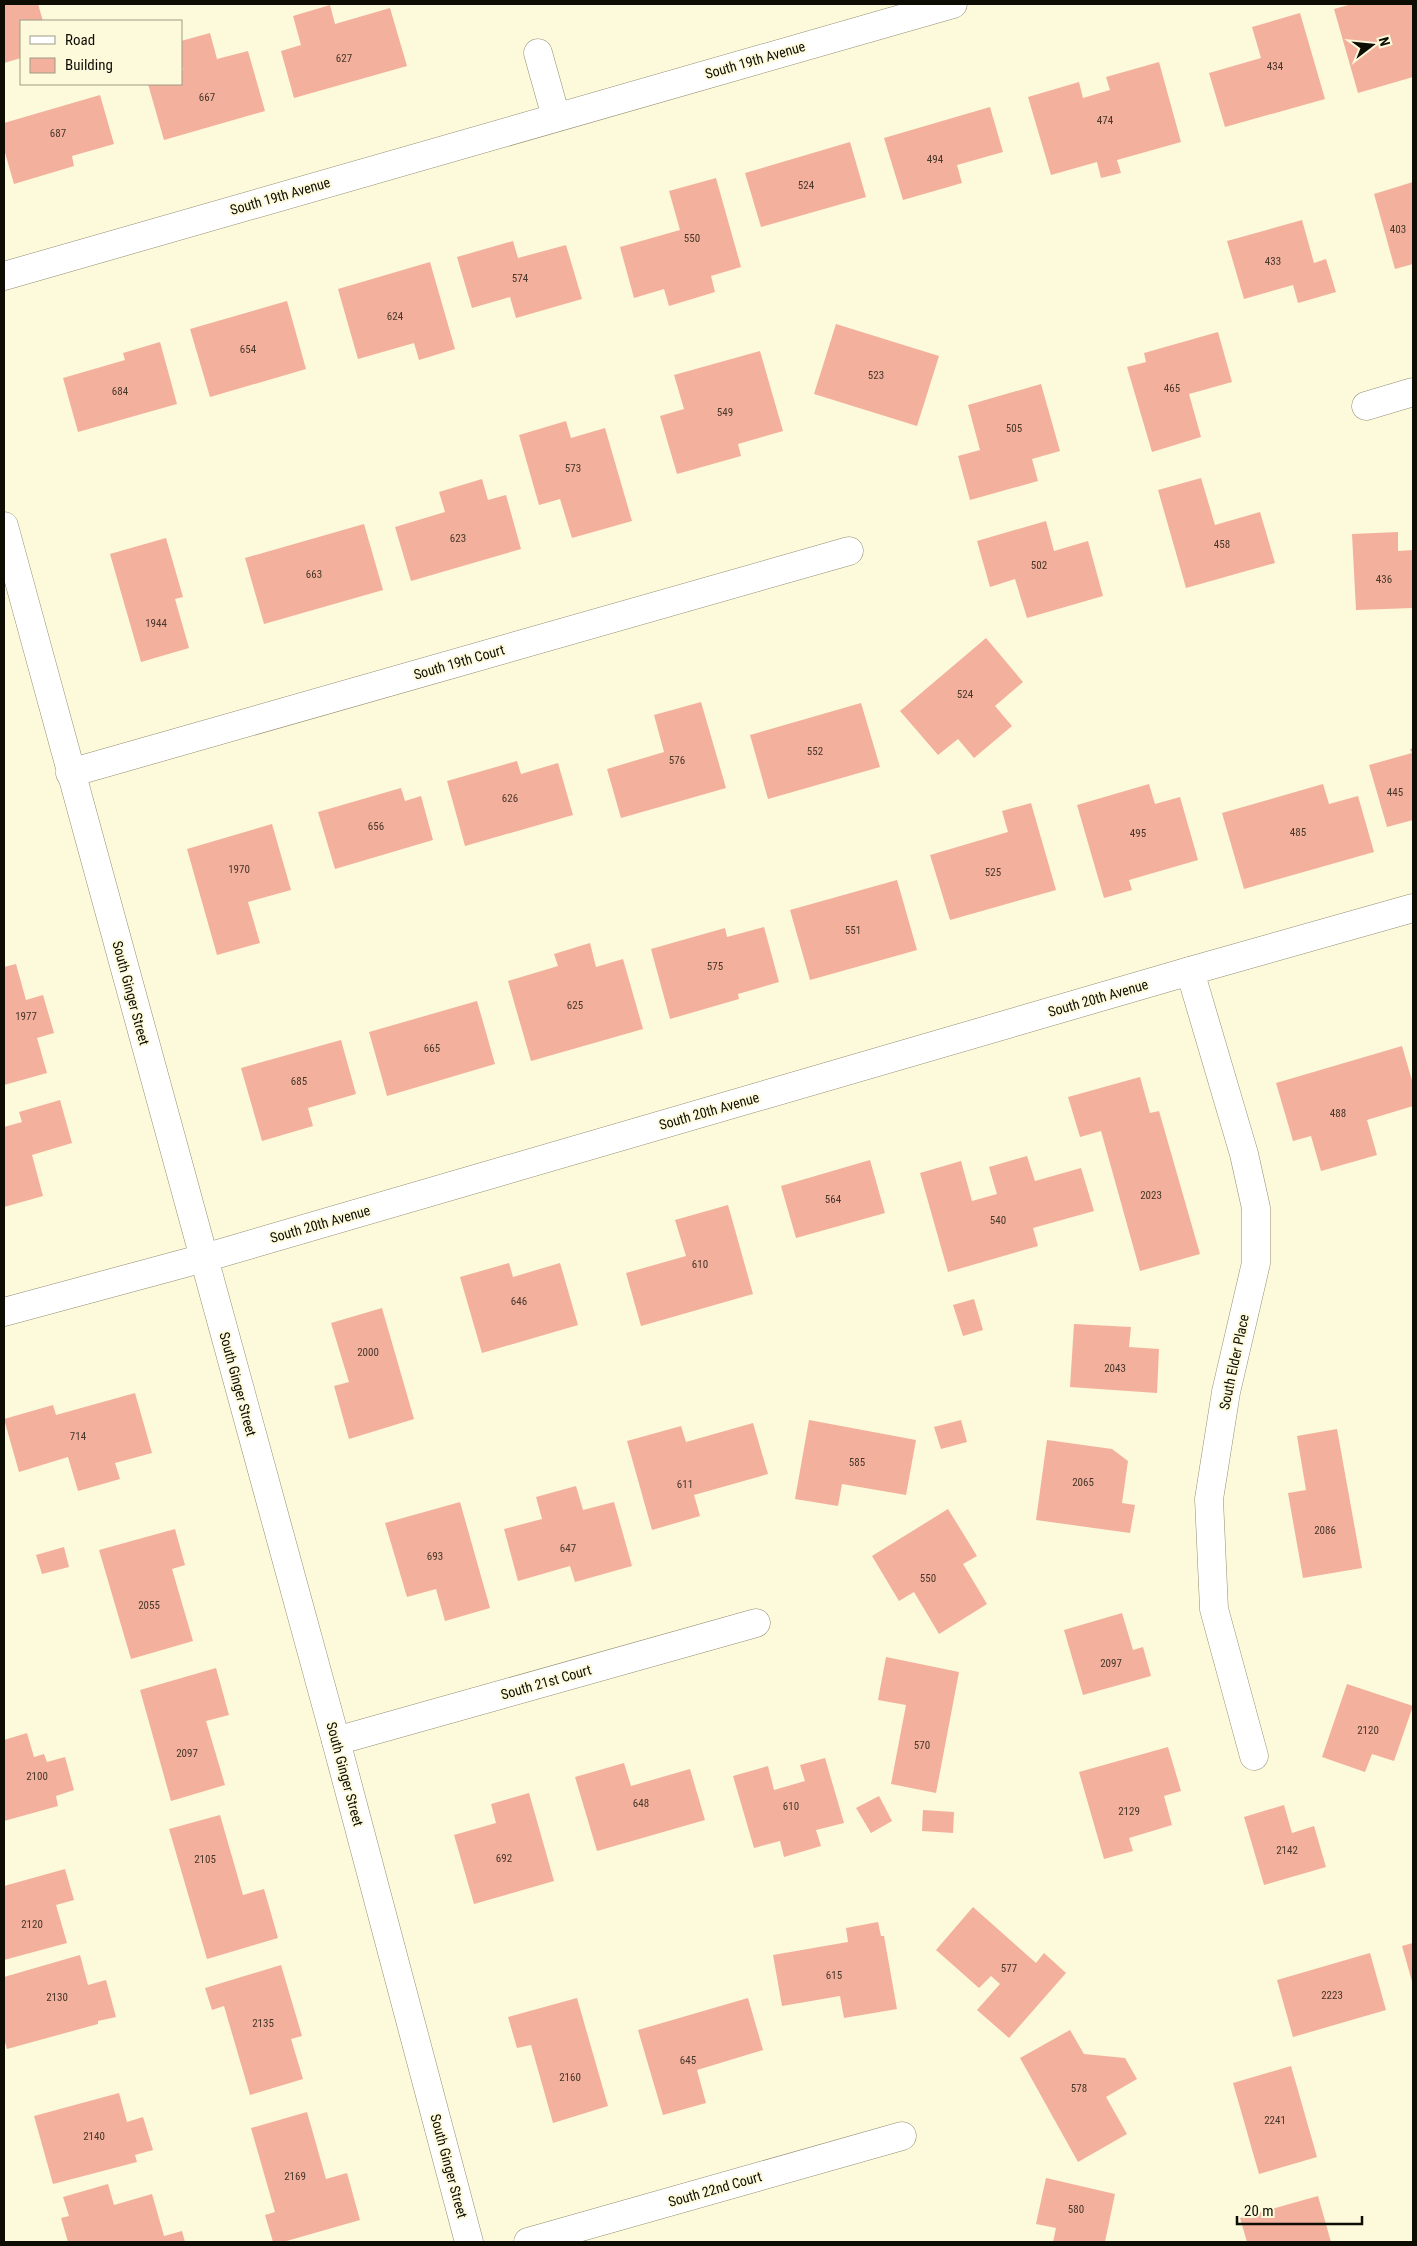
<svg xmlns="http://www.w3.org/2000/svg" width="1417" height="2246" viewBox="0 0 1417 2246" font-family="'Roboto Condensed',sans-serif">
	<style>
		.building { fill: #f3b19d }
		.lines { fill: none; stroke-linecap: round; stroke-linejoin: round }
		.minor-casing { stroke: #938e73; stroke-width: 29 }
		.minor { stroke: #fff; stroke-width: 28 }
		.labels { text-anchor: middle; stroke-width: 4; stroke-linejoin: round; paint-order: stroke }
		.number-label { font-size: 11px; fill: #47362a }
		.street-label { font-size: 14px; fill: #0e0d04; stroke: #fdf9db }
	</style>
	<rect width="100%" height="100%" fill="#fdf9db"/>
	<g class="building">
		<path d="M4,4H38L43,21H21V58L4,63Z"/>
		<path d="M1352,4H1413V77L1358,93L1334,9Z"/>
		<path d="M330,5L335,24L390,8L407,66L294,98L281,51L301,45L293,16Z"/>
		<path d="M1300,13L1325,99L1225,127L1209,73L1261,58L1252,27Z"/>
		<path d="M210,33L217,59L248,51L265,111L164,140L148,84H181V70H183L181,62V41Z"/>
		<path d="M1159,62L1181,142L1117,160L1121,173L1101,178L1097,162L1051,175L1028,97L1079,82L1083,98L1110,90L1106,77Z"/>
		<path d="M100,95L114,144L72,156L74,166L14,184L4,149V123Z"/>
		<path d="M990,107L1003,152L957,165L962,183L903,200L884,138Z"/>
		<path d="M850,142L866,197L761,227L745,173Z"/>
		<path d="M716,178L741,267L711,276L715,292L669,306L664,289L634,298L620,247L680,230L669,191Z"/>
		<path d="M1413,182V264L1395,269L1374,194Z"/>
		<path d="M1302,220L1314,263L1326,259L1336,292L1298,303L1293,285L1244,299L1227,241Z"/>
		<path d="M513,241L518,258L566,245L582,299L516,318L510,297L472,308L457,257Z"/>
		<path d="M430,262L455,349L419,360L414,343L358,359L338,289Z"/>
		<path d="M287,301L306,369L210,397L190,329Z"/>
		<path d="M836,324L939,356L917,426L814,394Z"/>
		<path d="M1218,332L1232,382L1189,394L1201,437L1152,452L1127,367L1146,362L1144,353Z"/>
		<path d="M160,342L177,404L78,432L63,378L125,360L123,353Z"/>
		<path d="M760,351L783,431L738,444L741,456L677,474L660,416L684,409L674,375Z"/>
		<path d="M1041,384L1060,451L1032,459L1038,481L970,500L958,456L980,450L968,405Z"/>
		<path d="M566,421L571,438L605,428L632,521L572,538L560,499L539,505L519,435Z"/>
		<path d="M1201,478L1215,525L1260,512L1275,563L1186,588L1158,490Z"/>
		<path d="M482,479L488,500L506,495L521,549L411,581L395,527L445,512L439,492Z"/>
		<path d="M1046,521L1054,551L1088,541L1103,596L1027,618L1015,579L990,587L977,541Z"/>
		<path d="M364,524L383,590L264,624L245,558Z"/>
		<path d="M1398,532V551L1413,550V608L1356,610L1352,534Z"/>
		<path d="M166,538L183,597L175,599L189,648L141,662L110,554Z"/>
		<path d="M986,638L1023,682L995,706L1012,726L974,758L958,739L938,755L900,711Z"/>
		<path d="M701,702L726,788L621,818L607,769L664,752L654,715Z"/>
		<path d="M861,703L880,767L768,799L750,735Z"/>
		<path d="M1413,748V820L1387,827L1369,765L1412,753L1410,749Z"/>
		<path d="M517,761L521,774L558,763L573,815L465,846L447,781Z"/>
		<path d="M1149,784L1155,804L1180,797L1198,860L1129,880L1132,890L1104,898L1077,805Z"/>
		<path d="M1323,784L1329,804L1358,796L1374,852L1244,889L1222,813Z"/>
		<path d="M401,788L405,801L421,796L433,840L335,869L318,812Z"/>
		<path d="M1031,803L1056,890L950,920L930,855L1008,832L1002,811Z"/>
		<path d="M272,824L291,890L248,902L260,943L217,955L187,849Z"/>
		<path d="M897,880L917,950L810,980L790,910Z"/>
		<path d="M764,927L779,982L738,994L739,999L670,1019L651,949L725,928L727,937Z"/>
		<path d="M590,943L596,967L623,959L643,1029L531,1061L508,981L558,966L554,954Z"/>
		<path d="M16,964L26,1000L43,995L54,1033L37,1038L47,1073L4,1085V967Z"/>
		<path d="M477,1001L495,1064L387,1096L369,1032Z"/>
		<path d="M341,1040L356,1094L308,1108L313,1126L262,1141L241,1068Z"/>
		<path d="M1402,1046L1413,1084V1106L1367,1120L1377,1155L1321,1171L1311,1136L1293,1141L1276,1083Z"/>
		<path d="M1140,1077L1150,1113L1159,1111L1200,1254L1140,1271L1101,1131L1080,1137L1068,1097Z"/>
		<path d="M60,1100L72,1143L32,1155L43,1196L4,1207V1127L22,1122L19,1112Z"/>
		<path d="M1027,1156L1035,1181L1081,1168L1094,1211L1033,1228L1038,1246L948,1272L920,1173L961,1161L972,1201L997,1194L989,1167Z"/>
		<path d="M870,1160L885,1213L796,1238L781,1186Z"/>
		<path d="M728,1205L753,1294L641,1326L626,1273L686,1256L675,1220Z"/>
		<path d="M509,1263L513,1277L560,1263L578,1325L482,1353L460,1277Z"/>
		<path d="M974,1299L983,1330L963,1336L953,1305Z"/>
		<path d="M382,1308L414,1419L349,1439L334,1386L349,1382L331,1323Z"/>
		<path d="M1074,1324L1131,1327L1129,1347L1159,1349L1157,1393L1070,1387Z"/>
		<path d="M135,1393L152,1453L115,1463L120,1479L78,1491L68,1457L19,1472L4,1419L53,1405L56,1415Z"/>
		<path d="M809,1420L916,1440L906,1495L842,1484L838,1506L795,1499Z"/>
		<path d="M961,1420L967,1442L941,1449L934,1427Z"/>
		<path d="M753,1423L768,1474L694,1495L700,1516L652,1530L627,1441L681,1426L686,1442Z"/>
		<path d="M1337,1429L1362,1568L1303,1578L1288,1493L1306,1490L1297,1436Z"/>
		<path d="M1047,1440L1112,1449L1128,1461L1122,1503L1135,1505L1130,1533L1036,1520Z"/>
		<path d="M576,1486L583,1510L614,1502L632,1566L575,1582L570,1566L518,1581L504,1529L542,1519L536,1497Z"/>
		<path d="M460,1502L490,1608L445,1621L436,1589L407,1597L385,1523Z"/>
		<path d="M948,1509L977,1556L963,1564L987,1604L939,1634L914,1592L899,1601L872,1556Z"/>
		<path d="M175,1529L185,1565L172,1569L193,1641L131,1659L99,1550Z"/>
		<path d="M64,1547L69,1567L42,1574L36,1555Z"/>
		<path d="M1122,1613L1133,1650L1143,1647L1151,1676L1083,1695L1064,1630Z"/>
		<path d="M886,1657L959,1672L936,1793L891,1784L906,1705L878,1700Z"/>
		<path d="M216,1668L229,1715L206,1721L225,1785L171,1801L140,1690Z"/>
		<path d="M1347,1684L1413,1706L1394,1761L1372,1754L1365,1772L1322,1757Z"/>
		<path d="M27,1733L34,1757L44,1754L47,1762L65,1757L74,1790L56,1796L58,1806L4,1821V1740Z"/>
		<path d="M1168,1747L1181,1791L1164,1796L1172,1825L1129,1838L1133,1851L1104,1859L1079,1772Z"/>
		<path d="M825,1758L844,1823L816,1830L821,1846L784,1857L780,1841L754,1848L733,1776L768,1766L774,1790L805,1781L800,1765Z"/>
		<path d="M624,1763L631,1786L690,1769L705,1820L597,1851L575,1777Z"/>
		<path d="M529,1793L554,1881L474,1904L454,1835L496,1823L491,1804Z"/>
		<path d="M879,1796L892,1821L871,1833L856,1808Z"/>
		<path d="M1284,1805L1292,1833L1314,1826L1326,1867L1264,1885L1244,1817Z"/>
		<path d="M923,1810L954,1812L953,1833L922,1831Z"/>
		<path d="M220,1815L243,1895L264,1889L278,1938L207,1959L169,1829Z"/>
		<path d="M65,1869L74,1900L56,1905L67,1943L4,1960V1886Z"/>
		<path d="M973,1907L1036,1963L1044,1953L1066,1973L1009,2038L977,2010L1000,1984L991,1976L979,1988L936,1950Z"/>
		<path d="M878,1922L881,1936H884L897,2009L844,2018L840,1996L782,2006L773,1955L848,1942L846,1928Z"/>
		<path d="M1413,1943V1985L1402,1946Z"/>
		<path d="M1370,1953L1386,2010L1293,2037L1277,1980Z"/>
		<path d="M80,1955L88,1985L106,1980L116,2017L98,2021V2024L7,2049L4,2039V1977Z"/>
		<path d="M281,1965L302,2036L291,2039L303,2079L250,2095L224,2006L212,2010L205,1988Z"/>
		<path d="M577,1998L608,2106L553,2123L531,2045L517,2048L508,2017Z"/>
		<path d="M748,1998L763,2050L697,2070L706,2103L663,2115L638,2030Z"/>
		<path d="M1070,2030L1084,2054L1125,2058L1137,2079L1106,2097L1127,2134L1078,2162L1020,2058Z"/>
		<path d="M1291,2066L1317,2157L1259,2174L1233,2083Z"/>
		<path d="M119,2093L127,2122L143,2117L153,2150L135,2155L137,2162L53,2184L34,2116Z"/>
		<path d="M307,2112L326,2179L347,2173L360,2220L283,2242H273L265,2215L275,2212L251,2128Z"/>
		<path d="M1046,2178L1115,2194L1105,2242H1053L1056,2228L1036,2224Z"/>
		<path d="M108,2184L114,2205L152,2194L164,2236L182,2231L185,2242H68L61,2218L69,2216L63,2197Z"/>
		<path d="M1318,2196L1331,2242H1247L1240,2218Z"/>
	</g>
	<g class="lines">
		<defs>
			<g id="minor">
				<path d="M538,53L556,117"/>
				<path d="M4,276L953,4"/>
				<path d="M1366,406L1413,392"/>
				<path d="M4,526L336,1741L469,2242"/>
				<path d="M70,773L849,551"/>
				<path d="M1190,971L1244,1154L1256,1208V1263L1226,1392L1209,1499L1214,1609L1254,1756"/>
				<path d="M4,1312L204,1258L1190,971L1413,908"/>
				<path d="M336,1741L756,1623"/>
				<path d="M528,2242L902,2136"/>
			</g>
		</defs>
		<use href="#minor" class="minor-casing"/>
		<use href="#minor" class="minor"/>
	</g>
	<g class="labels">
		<g class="number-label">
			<text x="344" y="62">627</text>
			<text x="1275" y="70">434</text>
			<text x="207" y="101">667</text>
			<text x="1105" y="124">474</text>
			<text x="58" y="137">687</text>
			<text x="935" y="163">494</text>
			<text x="806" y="189">524</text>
			<text x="1398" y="233">403</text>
			<text x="692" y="242">550</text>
			<text x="1273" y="265">433</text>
			<text x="520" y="282">574</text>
			<text x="395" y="320">624</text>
			<text x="248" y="353">654</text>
			<text x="876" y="379">523</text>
			<text x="1172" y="392">465</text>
			<text x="120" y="395">684</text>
			<text x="725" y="416">549</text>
			<text x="1014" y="432">505</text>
			<text x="573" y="472">573</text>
			<text x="458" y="542">623</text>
			<text x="1222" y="548">458</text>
			<text x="1039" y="569">502</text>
			<text x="314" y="578">663</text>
			<text x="1384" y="583">436</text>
			<text x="156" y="627">1944</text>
			<text x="965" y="698">524</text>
			<text x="815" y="755">552</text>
			<text x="677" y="764">576</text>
			<text x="1395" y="796">445</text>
			<text x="510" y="802">626</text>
			<text x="376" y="830">656</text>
			<text x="1298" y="836">485</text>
			<text x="1138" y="837">495</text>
			<text x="239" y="873">1970</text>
			<text x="993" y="876">525</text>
			<text x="853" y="934">551</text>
			<text x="715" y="970">575</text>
			<text x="575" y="1009">625</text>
			<text x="26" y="1020">1977</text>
			<text x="432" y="1052">665</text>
			<text x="299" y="1085">685</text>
			<text x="1338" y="1117">488</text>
			<text x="1151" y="1199">2023</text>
			<text x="833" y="1203">564</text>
			<text x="998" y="1224">540</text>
			<text x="700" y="1268">610</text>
			<text x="519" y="1305">646</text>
			<text x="368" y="1356">2000</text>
			<text x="1115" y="1372">2043</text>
			<text x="78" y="1440">714</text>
			<text x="857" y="1466">585</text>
			<text x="1083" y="1486">2065</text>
			<text x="685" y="1488">611</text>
			<text x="1325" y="1534">2086</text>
			<text x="568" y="1552">647</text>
			<text x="435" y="1560">693</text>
			<text x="928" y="1582">550</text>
			<text x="149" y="1609">2055</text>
			<text x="1111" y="1667">2097</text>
			<text x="1368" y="1734">2120</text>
			<text x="922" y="1749">570</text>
			<text x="187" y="1757">2097</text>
			<text x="37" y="1780">2100</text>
			<text x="641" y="1807">648</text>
			<text x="791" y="1810">610</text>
			<text x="1129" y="1815">2129</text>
			<text x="1287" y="1854">2142</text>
			<text x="504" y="1862">692</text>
			<text x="205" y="1863">2105</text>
			<text x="32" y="1928">2120</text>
			<text x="1009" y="1972">577</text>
			<text x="834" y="1979">615</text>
			<text x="1332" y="1999">2223</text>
			<text x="57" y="2001">2130</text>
			<text x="263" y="2027">2135</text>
			<text x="688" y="2064">645</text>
			<text x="570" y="2081">2160</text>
			<text x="1079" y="2092">578</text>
			<text x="1275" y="2124">2241</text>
			<text x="94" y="2140">2140</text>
			<text x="295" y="2180">2169</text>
			<text x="1076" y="2213">580</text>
		</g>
		<g class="street-label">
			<text transform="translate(755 60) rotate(-16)" y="5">South 19th Avenue</text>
			<text transform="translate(280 196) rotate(-16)" y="5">South 19th Avenue</text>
			<text transform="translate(459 662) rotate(-16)" y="5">South 19th Court</text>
			<text transform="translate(131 993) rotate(75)" y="5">South Ginger Street</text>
			<text transform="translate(1098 998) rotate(-16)" y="5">South 20th Avenue</text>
			<text transform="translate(709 1111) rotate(-16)" y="5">South 20th Avenue</text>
			<text transform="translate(320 1224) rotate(-16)" y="5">South 20th Avenue</text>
			<text transform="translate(1234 1362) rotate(-78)" y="5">South Elder Place</text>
			<text transform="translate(238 1384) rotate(75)" y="5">South Ginger Street</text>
			<text transform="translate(546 1682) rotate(-16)" y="5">South 21st Court</text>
			<text transform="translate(345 1774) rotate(75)" y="5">South Ginger Street</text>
			<text transform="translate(449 2166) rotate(75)" y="5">South Ginger Street</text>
			<text transform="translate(715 2189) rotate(-16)" y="5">South 22nd Court</text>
		</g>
	</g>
	<rect width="1417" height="2246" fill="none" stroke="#0e0d04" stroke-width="10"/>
	<rect x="20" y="20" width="162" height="65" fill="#fdf9db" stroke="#9d9b85"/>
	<rect x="30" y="36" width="25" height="8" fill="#ffffff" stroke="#9d9b85"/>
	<text x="65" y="45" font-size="15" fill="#0e0d04">Road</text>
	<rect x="30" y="58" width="25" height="15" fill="#f3b19d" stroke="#9d9b85"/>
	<text x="65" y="70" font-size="15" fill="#0e0d04">Building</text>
	<g transform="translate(1372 45) rotate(74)" stroke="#fdf9db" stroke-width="4" paint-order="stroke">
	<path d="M0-4L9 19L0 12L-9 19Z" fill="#0e0d04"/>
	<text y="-8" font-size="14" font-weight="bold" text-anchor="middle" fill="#0e0d04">N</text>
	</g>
	<path d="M1237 2216v8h125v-8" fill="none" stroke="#0e0d04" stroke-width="2.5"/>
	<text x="1244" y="2216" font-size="15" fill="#0e0d04" stroke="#fdf9db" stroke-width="4" paint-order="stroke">20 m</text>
</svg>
